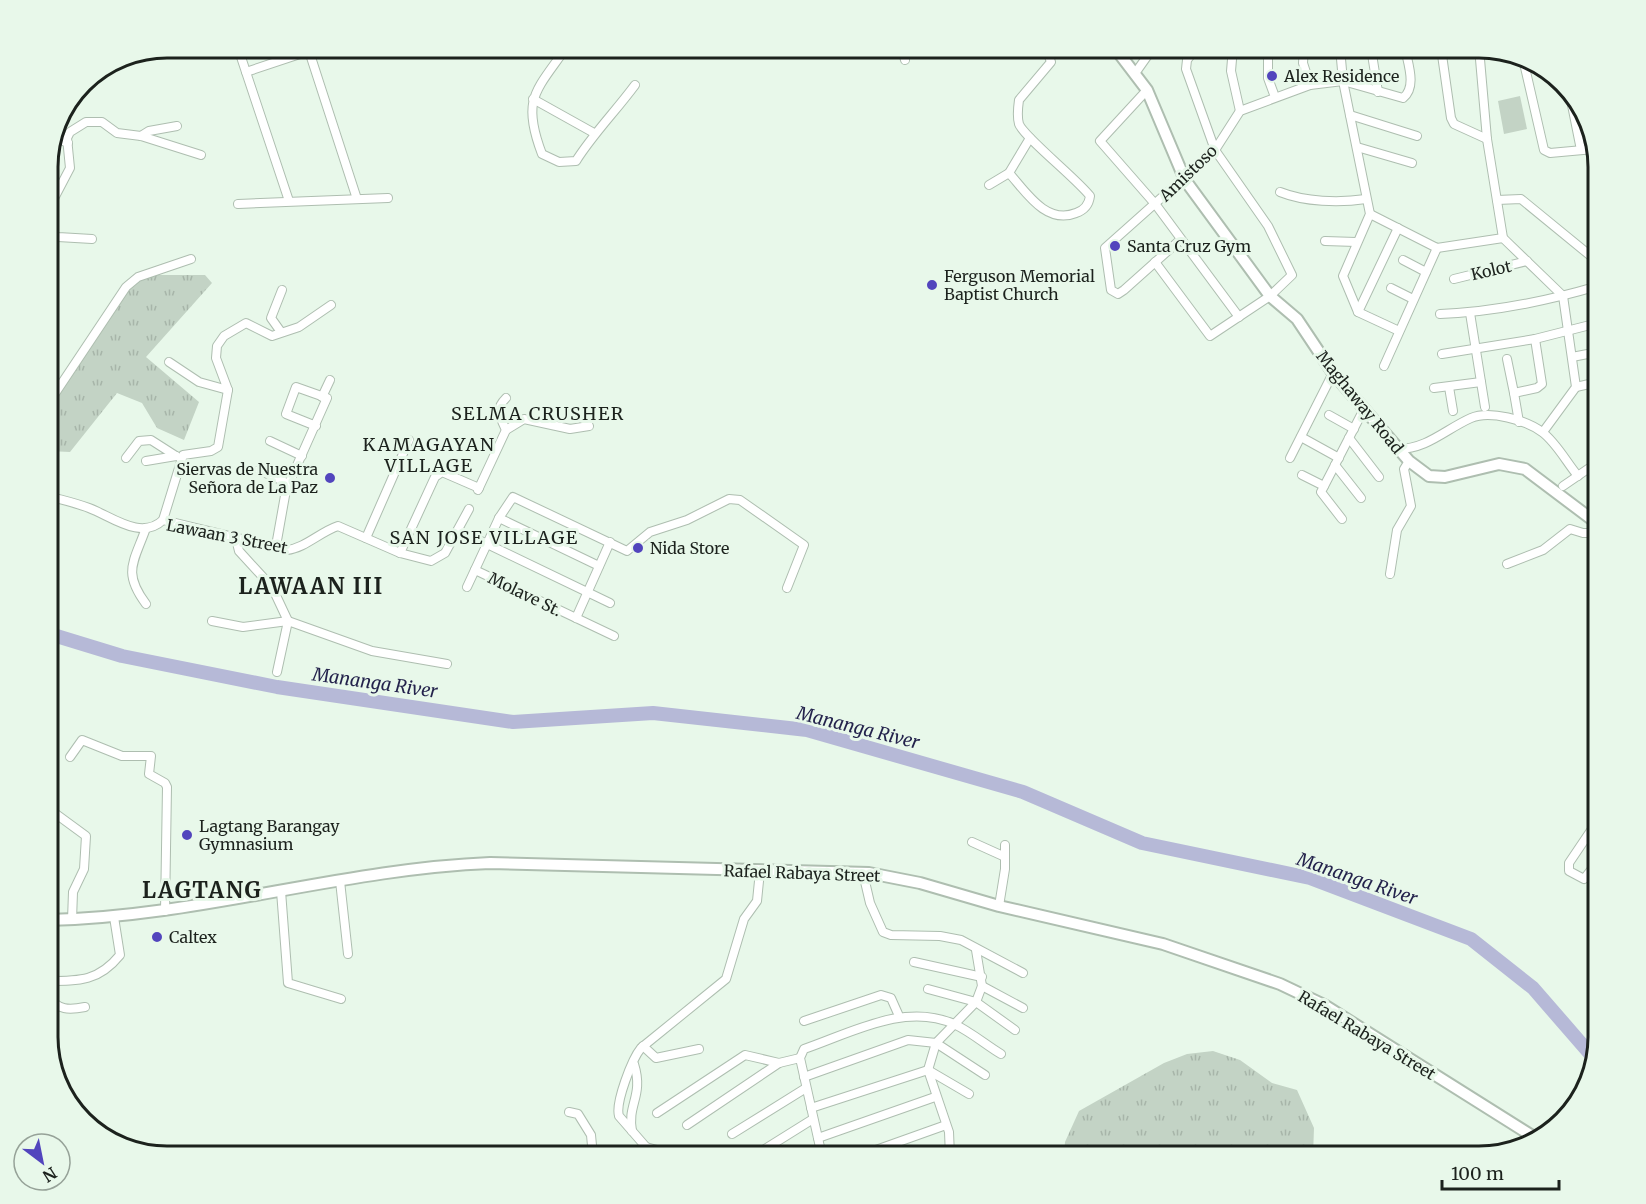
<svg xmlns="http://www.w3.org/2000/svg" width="1646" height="1204" viewBox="0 0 1646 1204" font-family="Merriweather,serif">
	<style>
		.grass { fill: url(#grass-tufts) }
		.pitch { fill: #c3d3c5 }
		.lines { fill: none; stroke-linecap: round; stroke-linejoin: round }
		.river { stroke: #b6b9d7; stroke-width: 14 }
		.street-casing { stroke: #aebeb0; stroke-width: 10 }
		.secondary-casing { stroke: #aebeb0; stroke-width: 14 }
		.street { stroke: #fff; stroke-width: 8 }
		.secondary { stroke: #fff; stroke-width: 10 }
		.poi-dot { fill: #5245bd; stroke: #e8f8ea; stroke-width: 2 }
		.labels { text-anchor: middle; stroke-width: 6; stroke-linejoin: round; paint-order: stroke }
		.poi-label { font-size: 16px; fill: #1c221d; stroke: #e8f8ea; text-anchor: start }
		.street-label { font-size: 16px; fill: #1c221d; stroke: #e8f8ea }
		.neighbourhood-label { font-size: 18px; letter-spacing: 1.5px; fill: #1c221d; stroke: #e8f8ea }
		.water-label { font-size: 18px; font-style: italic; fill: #24234c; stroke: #e8f8ea }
		.district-label { font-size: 22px; font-weight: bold; letter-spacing: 1.5px; fill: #1c221d; stroke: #e8f8ea }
		.rim { fill: none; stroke: #1c221d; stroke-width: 3 }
	</style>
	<defs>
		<pattern id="grass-tufts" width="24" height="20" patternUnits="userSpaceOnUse" patternTransform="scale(1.5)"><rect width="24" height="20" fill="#c3d3c5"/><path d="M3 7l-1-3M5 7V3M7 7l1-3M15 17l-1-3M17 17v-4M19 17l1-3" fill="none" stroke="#a7b5a9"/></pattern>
	</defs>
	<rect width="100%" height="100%" fill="#e8f8ea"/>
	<g class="grass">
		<path d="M135,275H205L212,283L146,357L199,402L184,440L157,428L142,403L117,393L70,452L48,451V404Z"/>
		<path d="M1213,1051L1240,1060L1272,1083L1297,1090L1314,1128L1313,1156H1064L1065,1142L1079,1111L1164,1063L1187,1054Z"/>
	</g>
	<path class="pitch" d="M1520,96L1527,129L1504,134L1498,101Z"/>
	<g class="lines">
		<path class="river" d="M50,634L122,656L277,687L513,722L653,713L807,730L1023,792L1142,843L1310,878L1471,939L1533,988L1592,1056"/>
		<defs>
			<g id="street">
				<path d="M238,48L289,201"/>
				<path d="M308,48L357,199"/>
				<path d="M566,48C536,91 521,99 542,154L559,162L576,161C593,134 615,112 635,85"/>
				<path d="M902,48L905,60"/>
				<path d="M1233,48L1231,71L1240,111"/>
				<path d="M1268,48V78L1275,97"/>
				<path d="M1304,48L1303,63L1310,85"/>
				<path d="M1340,48L1343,81L1370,214L1343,276L1358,312L1399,331"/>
				<path d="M1371,48L1378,92"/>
				<path d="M1441,48L1451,118L1454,124L1487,139"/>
				<path d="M1479,48L1487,139L1503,238L1563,296L1576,387L1543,432"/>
				<path d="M649,54L653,48"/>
				<path d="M1524,63L1544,150L1550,153L1594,149"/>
				<path d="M246,72L309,51"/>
				<path d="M1136,72L1153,48"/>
				<path d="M1147,90L1100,141L1156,205L1239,317"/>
				<path d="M1570,95L1581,150"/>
				<path d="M533,99L594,133"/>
				<path d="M1350,115L1417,136"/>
				<path d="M141,136L149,131L177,126"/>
				<path d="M54,137L68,143"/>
				<path d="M1357,147L1412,163"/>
				<path d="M1009,173C1026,192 1046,225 1076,213C1085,210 1089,204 1090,196C1077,179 1024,137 1019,124C1017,117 1018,107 1019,100L1051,62L1046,48"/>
				<path d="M989,185L1009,173L1030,138"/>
				<path d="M1280,192C1305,202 1339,203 1366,199"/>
				<path d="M1497,200L1521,199L1598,262"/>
				<path d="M238,204L388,198"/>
				<path d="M48,210L70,168L67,138L70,132L86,122H102L117,133L141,136L201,155"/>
				<path d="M1370,214L1437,248L1503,238"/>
				<path d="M48,233L58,237L92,239"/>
				<path d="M1180,240L1124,290L1118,294L1111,290L1105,248L1215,150L1240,111L1310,85L1343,81L1403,98C1417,87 1408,64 1405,48"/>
				<path d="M1325,241L1356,242"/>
				<path d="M1403,260L1426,272"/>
				<path d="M1155,262L1210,336L1270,296L1292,275L1268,226L1215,150L1186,69L1187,60L1196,48"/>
				<path d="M1454,279L1527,261"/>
				<path d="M1391,288L1413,299"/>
				<path d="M1358,312L1398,228"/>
				<path d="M1470,313L1485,407"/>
				<path d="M1440,314C1493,312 1547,301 1598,286"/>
				<path d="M281,332L271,318L282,290"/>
				<path d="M1442,354L1535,339L1598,323"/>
				<path d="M1572,357L1598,352"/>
				<path d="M1507,359L1514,393"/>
				<path d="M169,362L199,382L228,390"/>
				<path d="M1384,366L1437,248"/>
				<path d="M1449,387L1453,411"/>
				<path d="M1576,387L1598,382"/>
				<path d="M1434,388L1481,382"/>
				<path d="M322,397L330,380"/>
				<path d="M48,404L126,287L138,277L191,259"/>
				<path d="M1329,415L1354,429"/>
				<path d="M1519,422L1514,393L1537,388L1542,384L1535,339"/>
				<path d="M506,430C500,416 494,410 506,398"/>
				<path d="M1301,437L1339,458"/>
				<path d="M1349,438L1379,477"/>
				<path d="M270,441L302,456"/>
				<path d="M1398,449C1427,449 1446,429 1471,418C1490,410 1526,420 1542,432C1556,442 1567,463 1578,476"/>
				<path d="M126,458L139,441L151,440L176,456"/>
				<path d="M1290,458L1333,373"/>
				<path d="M146,461L176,456"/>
				<path d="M1335,465L1361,498"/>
				<path d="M259,470L289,484"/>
				<path d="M1302,475L1324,486"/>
				<path d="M1563,486L1598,462"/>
				<path d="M478,490L506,430L524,419L570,429L589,426"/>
				<path d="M48,496C62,500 76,503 89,508C111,516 141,541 163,520L287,550C305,548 320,532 338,526L400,553L431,561L445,553L469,509"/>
				<path d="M499,518L599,566"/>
				<path d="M1342,519L1321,492L1364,409"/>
				<path d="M163,520L183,455L211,451L218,447L228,390L216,358L217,346L224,336L246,323L272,336L299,327L331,305"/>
				<path d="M458,530L610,603"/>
				<path d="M366,538L409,440"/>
				<path d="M236,539L239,551L272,587L288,621L277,672"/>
				<path d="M276,546L286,490L327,398L296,387L286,414L316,426"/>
				<path d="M400,553L435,477L442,472L479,488"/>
				<path d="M1507,564L1543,550L1570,529L1583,533H1598"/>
				<path d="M475,570L614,636"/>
				<path d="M1390,574L1397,530L1411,506L1404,469L1409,461"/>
				<path d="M467,587L499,518L513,497L627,551L650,532L687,520L729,499L740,500L804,545L787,588"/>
				<path d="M146,604C122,572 134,562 146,528"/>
				<path d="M576,618L610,542"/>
				<path d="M212,621L243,627L288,621L372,651L447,664"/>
				<path d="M48,741L51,742"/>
				<path d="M70,757L82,740L122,756H151L149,774L165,783L167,787L165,911"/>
				<path d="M56,814L86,836L84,869L73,892L72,920"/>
				<path d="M1598,820L1569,863V871L1584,879L1598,861"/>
				<path d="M972,842L1003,856"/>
				<path d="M863,873L870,903L883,932L891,935L940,936L961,940L1023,973"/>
				<path d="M340,881L348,954"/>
				<path d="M281,891L288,983L341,999"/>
				<path d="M999,906L1005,869V845"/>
				<path d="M914,962L982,977"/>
				<path d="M48,981C80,981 99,981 120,955L114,917"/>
				<path d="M982,986L1023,1008"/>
				<path d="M928,989L976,1002L1015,1030"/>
				<path d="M48,995C57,1011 70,1010 85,1007"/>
				<path d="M804,1021L881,995L891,998L899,1016"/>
				<path d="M643,1046L656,1058L699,1049"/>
				<path d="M804,1077L908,1040L936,1043L985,1075"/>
				<path d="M811,1108L928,1070L969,1094"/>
				<path d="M569,1112L578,1114L591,1135L593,1156"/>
				<path d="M657,1113L745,1055L779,1063"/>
				<path d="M687,1125L779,1063L800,1058"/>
				<path d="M632,1131C627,1104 644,1096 634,1064"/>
				<path d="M732,1134L806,1088"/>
				<path d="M818,1138L935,1097"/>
				<path d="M765,1149L813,1119"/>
				<path d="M646,1156V1147"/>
				<path d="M679,1156L646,1147L619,1116C615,1103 632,1059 641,1048L726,979L744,919L757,901L760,871"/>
				<path d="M810,1156L820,1150"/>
				<path d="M822,1156L800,1058L804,1049C851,1033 905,1002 954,1024C971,1032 986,1045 1001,1054"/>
				<path d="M859,1156L946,1125"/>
				<path d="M950,1156L949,1132L928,1070L936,1043L976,1002L982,986L976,950"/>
			</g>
			<g id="secondary">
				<path d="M1115,48L1147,90L1185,180L1270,296L1297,319L1333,373L1409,461L1429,476L1445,477L1499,464L1525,469L1598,524"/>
				<path d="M48,920C198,917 341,869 490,863L869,873L920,883L999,906L1163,944L1280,984L1324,1005L1537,1139"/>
			</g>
		</defs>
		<use href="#street" class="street-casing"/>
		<use href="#secondary" class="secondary-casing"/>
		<use href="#street" class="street"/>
		<use href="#secondary" class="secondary"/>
	</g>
	<g class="poi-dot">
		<circle cx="1272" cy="76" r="6"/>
		<circle cx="1115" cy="246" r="6"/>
		<circle cx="932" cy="285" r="6"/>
		<circle cx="330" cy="478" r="6"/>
		<circle cx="638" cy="548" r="6"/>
		<circle cx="187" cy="835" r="6"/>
		<circle cx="157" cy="937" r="6"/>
	</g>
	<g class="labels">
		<g class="poi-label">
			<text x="1284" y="82">Alex Residence</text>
			<text x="1127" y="252">Santa Cruz Gym</text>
			<text x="944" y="282">Ferguson Memorial<tspan x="944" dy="18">Baptist Church</tspan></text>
			<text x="318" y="475" text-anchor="end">Siervas de Nuestra<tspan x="318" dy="18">Señora de La Paz</tspan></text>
			<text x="650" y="554">Nida Store</text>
			<text x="199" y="832">Lagtang Barangay<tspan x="199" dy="18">Gymnasium</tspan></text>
			<text x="169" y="943">Caltex</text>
		</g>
		<g class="street-label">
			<text transform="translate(1188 173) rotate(-44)" y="6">Amistoso</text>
			<text transform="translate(1491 270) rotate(-13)" y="6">Kolot</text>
			<text transform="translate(1360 402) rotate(51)" y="6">Maghaway Road</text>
			<text transform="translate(227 536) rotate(11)" y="6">Lawaan 3 Street</text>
			<text transform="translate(525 594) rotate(26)" y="6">Molave St.</text>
			<text transform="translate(802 873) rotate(2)" y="6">Rafael Rabaya Street</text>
			<text transform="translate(1367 1035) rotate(31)" y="6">Rafael Rabaya Street</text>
		</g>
		<g class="neighbourhood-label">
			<text x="538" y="420">SELMA CRUSHER</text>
			<text x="429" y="451">KAMAGAYAN<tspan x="429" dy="21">VILLAGE</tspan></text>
			<text x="484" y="544">SAN JOSE VILLAGE</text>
		</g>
		<g class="water-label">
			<text transform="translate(375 683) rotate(8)" y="6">Mananga River</text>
			<text transform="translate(858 728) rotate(14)" y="6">Mananga River</text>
			<text transform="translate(1357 879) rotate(19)" y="6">Mananga River</text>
		</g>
		<g class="district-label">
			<text x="311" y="594">LAWAAN III</text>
			<text x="202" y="898">LAGTANG</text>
		</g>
	</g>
	<path d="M0 0H1646V1204H0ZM167 58H1479A109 109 0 0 1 1588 167V1037A109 109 0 0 1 1479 1146H167A109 109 0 0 1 58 1037V167A109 109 0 0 1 167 58Z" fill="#e8f8ea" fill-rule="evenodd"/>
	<path class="rim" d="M167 58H1479A109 109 0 0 1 1588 167V1037A109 109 0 0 1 1479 1146H167A109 109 0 0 1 58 1037V167A109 109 0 0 1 167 58Z"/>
	<g transform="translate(42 1162) rotate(148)"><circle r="28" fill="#e8f8ea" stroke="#96a298" stroke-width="1.5"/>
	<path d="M0-4.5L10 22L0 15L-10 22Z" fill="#5245bd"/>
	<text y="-9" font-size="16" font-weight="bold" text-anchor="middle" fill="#1c221d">N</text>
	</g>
	<path d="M1442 1180v9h117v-9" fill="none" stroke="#1c221d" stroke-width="3"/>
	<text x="1451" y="1180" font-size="18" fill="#1c221d" stroke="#e8f8ea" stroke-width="4.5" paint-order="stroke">100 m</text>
</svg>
